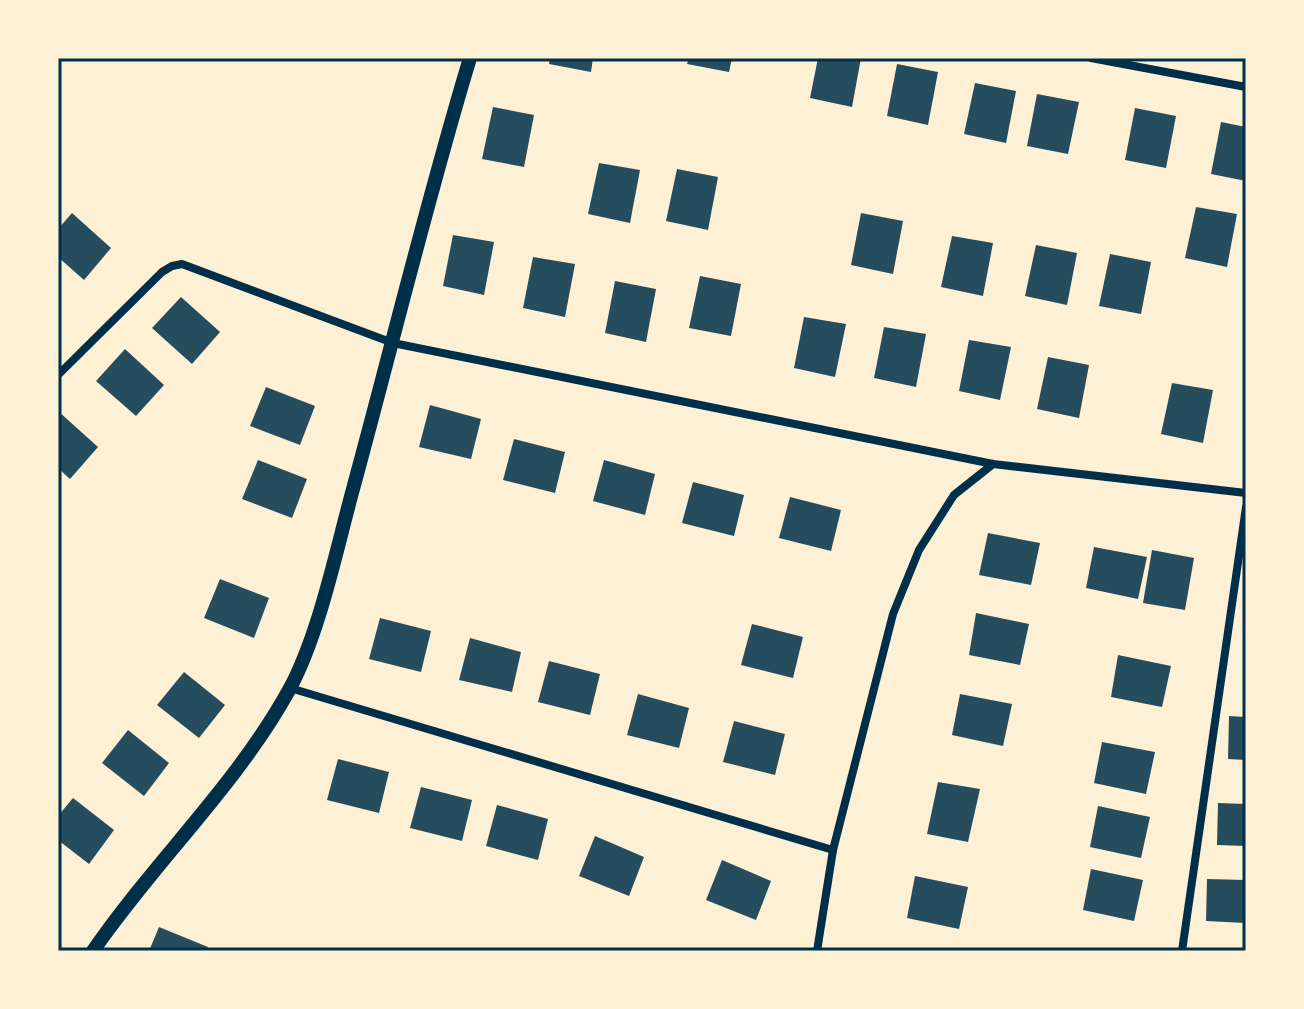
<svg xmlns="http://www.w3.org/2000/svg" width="1304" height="1009" viewBox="0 0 1304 1009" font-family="Rubik,sans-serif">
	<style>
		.building { fill: #264d5e }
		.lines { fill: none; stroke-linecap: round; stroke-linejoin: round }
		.minor { stroke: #003049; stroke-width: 8 }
		.tertiary { stroke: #003049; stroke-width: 14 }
		.neatline { fill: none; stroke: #003049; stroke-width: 3 }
	</style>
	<rect width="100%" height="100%" fill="#fdf0d5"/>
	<g class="building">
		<path d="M550,58H593L591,72L549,64Z"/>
		<path d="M689,58H732L729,72L687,64Z"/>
		<path d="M818,58H861L852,107L810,98Z"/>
		<path d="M897,64L938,72L928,125L887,116Z"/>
		<path d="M975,83L1016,91L1006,143L964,134Z"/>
		<path d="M1037,94L1079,102L1068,154L1027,146Z"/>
		<path d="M493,107L534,115L524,167L482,159Z"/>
		<path d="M1135,108L1176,116L1166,168L1125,160Z"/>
		<path d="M1221,122L1246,127V181L1211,174Z"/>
		<path d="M599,163L640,170L630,223L588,214Z"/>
		<path d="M677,169L718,177L708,230L666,221Z"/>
		<path d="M1196,207L1237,214L1227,267L1185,258Z"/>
		<path d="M72,213L111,248L84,280L58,257V229Z"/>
		<path d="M861,213L903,221L893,274L851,265Z"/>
		<path d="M453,235L494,242L484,295L443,286Z"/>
		<path d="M952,236L993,243L983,296L941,287Z"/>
		<path d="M1036,245L1077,253L1067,305L1025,296Z"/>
		<path d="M1110,254L1151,262L1141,314L1099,306Z"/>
		<path d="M533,257L575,264L565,317L523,308Z"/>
		<path d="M700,276L741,284L731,336L689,328Z"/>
		<path d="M615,281L656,289L646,342L605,333Z"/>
		<path d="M181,297L220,332L192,364L152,328Z"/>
		<path d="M804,317L846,324L835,377L794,368Z"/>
		<path d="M884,327L926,334L916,387L874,378Z"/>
		<path d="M969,340L1011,347L1000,400L959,391Z"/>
		<path d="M125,349L164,385L136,416L96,381Z"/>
		<path d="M1048,357L1089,365L1079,418L1037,409Z"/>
		<path d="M1172,383L1213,390L1203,443L1161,434Z"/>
		<path d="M266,387L315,406L300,445L250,426Z"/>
		<path d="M430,405L481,419L471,459L419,447Z"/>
		<path d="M58,411L98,447L70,479L58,468Z"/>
		<path d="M514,439L565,452L555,493L503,480Z"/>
		<path d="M258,460L307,479L292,518L242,499Z"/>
		<path d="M604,460L655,474L645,515L593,501Z"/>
		<path d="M693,482L744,495L734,536L682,523Z"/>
		<path d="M790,497L841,510L831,551L779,538Z"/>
		<path d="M988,533L1040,543L1031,585L979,575Z"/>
		<path d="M1094,547L1147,557L1138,599L1086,588Z"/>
		<path d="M1152,550L1194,558L1185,610L1143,603Z"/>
		<path d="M220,579L269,598L254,638L204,618Z"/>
		<path d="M976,613L1029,624L1020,665L969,655Z"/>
		<path d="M380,618L431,631L421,672L369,659Z"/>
		<path d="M752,624L803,637L793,678L741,665Z"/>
		<path d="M470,638L521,652L512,692L459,680Z"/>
		<path d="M1118,655L1171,666L1162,707L1111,697Z"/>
		<path d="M549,661L600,674L590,715L538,702Z"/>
		<path d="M184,672L225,705L199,738L157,705Z"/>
		<path d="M638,694L689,708L679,748L627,735Z"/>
		<path d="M960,694L1012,704L1003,746L952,735Z"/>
		<path d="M1229,716L1246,717V760L1228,759Z"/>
		<path d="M734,721L785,734L775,775L723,762Z"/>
		<path d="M128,730L169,763L144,796L102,763Z"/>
		<path d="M1102,742L1155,752L1146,794L1094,783Z"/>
		<path d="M338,759L389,772L379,813L327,800Z"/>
		<path d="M938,782L980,789L968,842L927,834Z"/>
		<path d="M421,787L472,800L462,841L410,828Z"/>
		<path d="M73,798L114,830L89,864L58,840V816Z"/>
		<path d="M1218,803L1246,804V846L1217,845Z"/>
		<path d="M497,805L548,819L538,860L486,846Z"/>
		<path d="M1098,806L1150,817L1141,858L1090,847Z"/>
		<path d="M595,836L644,857L629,896L579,876Z"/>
		<path d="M722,860L771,881L756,920L706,900Z"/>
		<path d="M1091,869L1143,880L1134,921L1083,910Z"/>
		<path d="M915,876L968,887L959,929L907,918Z"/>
		<path d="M1207,879L1246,880V923L1206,921Z"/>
		<path d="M159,927L208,947L206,951H149Z"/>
	</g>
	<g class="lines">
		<g class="minor">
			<path d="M1091,58L1246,87"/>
			<path d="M58,375L162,272L172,266L182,264L393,343L993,464L1246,493"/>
			<path d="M290,688L833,850"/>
			<path d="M817,951L833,850L893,614L919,550L954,495L993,464"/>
			<path d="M1182,951L1246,507"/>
		</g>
		<path class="tertiary" d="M93,951C154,862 236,786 289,690C319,635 336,551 353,489C392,346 427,200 470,58"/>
	</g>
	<rect width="1304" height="1009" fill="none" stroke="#fdf0d5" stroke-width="120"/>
	<rect x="60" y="60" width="1184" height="889" class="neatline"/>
</svg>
